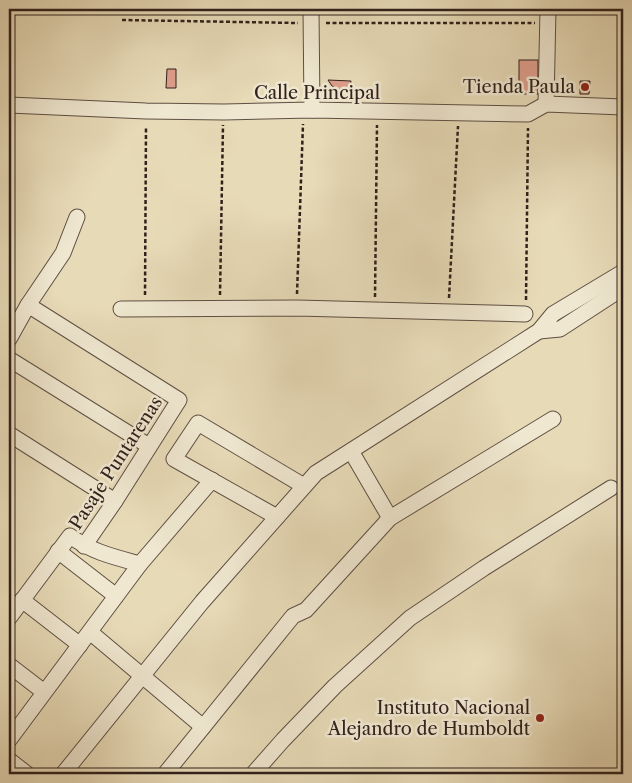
<svg xmlns="http://www.w3.org/2000/svg" width="632" height="783" viewBox="0 0 632 783" font-family="'Libre Caslon Text',serif">
	<style>
		.building { fill: #dd9e8b; stroke: #31211c }
		.lines { fill: none; stroke-linecap: round; stroke-linejoin: round }
		.minor-casing { stroke: #5e4f43; stroke-width: 17 }
		.path { stroke: #31211c; stroke-width: 2.5; stroke-dasharray: 4 2.5; stroke-linecap: butt }
		.minor { stroke: #efe7d0; stroke-width: 15 }
		.poi-dot { fill: #8f2418; stroke: #efe7d0; stroke-width: 2 }
		.labels { text-anchor: middle; stroke-width: 5; stroke-linejoin: round; paint-order: stroke }
		.poi-label { font-size: 18px; fill: #31211c; stroke: #efe7d0; text-anchor: end }
		.street-label { font-size: 18px; fill: #31211c; stroke: #efe7d0 }
	</style>
	<rect width="100%" height="100%" fill="#e7dab7"/>
	<filter id="stains"><feTurbulence type="fractalNoise" baseFrequency=".004" numOctaves="4"/><feColorMatrix values="0 0 0 0 .2 0 0 0 0 .09 0 0 0 0 .02 0 0 0 .5 -.17"/></filter>
	<radialGradient id="worn" r=".72"><stop offset=".6" stop-color="#630" stop-opacity="0"/><stop offset="1" stop-color="#630" stop-opacity=".3"/></radialGradient>
	<g class="building">
		<rect x="519" y="60" width="19" height="34"/>
		<path d="M167,69H176V88H166Z"/>
		<path d="M328,80L351,81L350,90L338,89L332,86Z"/>
		<path d="M580,81H590L589,94H580Z"/>
	</g>
	<g class="lines">
		<defs>
			<g id="minor">
				<path d="M311,9L312,110"/>
				<path d="M546,104L548,9"/>
				<path d="M9,105L146,111L224,112L312,110L528,114L546,104L623,107"/>
				<path d="M28,305L179,400L115,501L84,546"/>
				<path d="M121,309L297,308L525,314"/>
				<path d="M539,331L560,329L623,288"/>
				<path d="M9,339L28,305L63,253L77,217"/>
				<path d="M9,359L149,446"/>
				<path d="M9,434L115,501"/>
				<path d="M351,451L390,518"/>
				<path d="M277,517L174,459L198,423L304,486"/>
				<path d="M58,551L116,596"/>
				<path d="M22,600L80,645"/>
				<path d="M9,618L70,536C92,552 114,557 140,564L212,480"/>
				<path d="M90,632L203,727"/>
				<path d="M9,665L44,692"/>
				<path d="M9,740L140,564"/>
				<path d="M9,760L27,774"/>
				<path d="M63,774L202,602L316,473L539,331L553,314L623,272"/>
				<path d="M165,774L293,616L306,610L390,518L553,419"/>
				<path d="M253,774L283,740L335,686L410,618L484,568L611,488"/>
			</g>
		</defs>
		<use href="#minor" class="minor-casing"/>
		<g class="path">
			<path d="M122,20L298,23"/>
			<path d="M326,23H535"/>
			<path d="M297,294L303,124"/>
			<path d="M145,295L146,126"/>
			<path d="M220,295L223,125"/>
			<path d="M375,297L377,125"/>
			<path d="M449,298L458,126"/>
			<path d="M526,300L528,128"/>
		</g>
		<use href="#minor" class="minor"/>
	</g>
	<g class="poi-dot">
		<circle cx="585" cy="87" r="5"/>
		<circle cx="540" cy="718" r="5"/>
	</g>
	<g class="labels">
		<g class="poi-label">
			<text x="575" y="93">Tienda Paula</text>
			<text x="530" y="714">Instituto Nacional<tspan x="530" dy="21">Alejandro de Humboldt</tspan></text>
		</g>
		<g class="street-label">
			<text x="317" y="99">Calle Principal</text>
			<text transform="translate(116 463) rotate(-57)" y="6">Pasaje Puntarenas</text>
		</g>
	</g>
	<rect width="632" height="783" fill="none" stroke="#e7dab7" stroke-width="30"/>
	<rect x="10" y="10" width="612" height="763" fill="none" stroke="#31211c" stroke-width="2.5"/>
	<rect x="15" y="15" width="602" height="753" fill="none" stroke="#31211c"/>
	<rect width="100%" height="100%" filter="url(#stains)"/>
	<rect width="100%" height="100%" fill="url(#worn)"/>
</svg>
